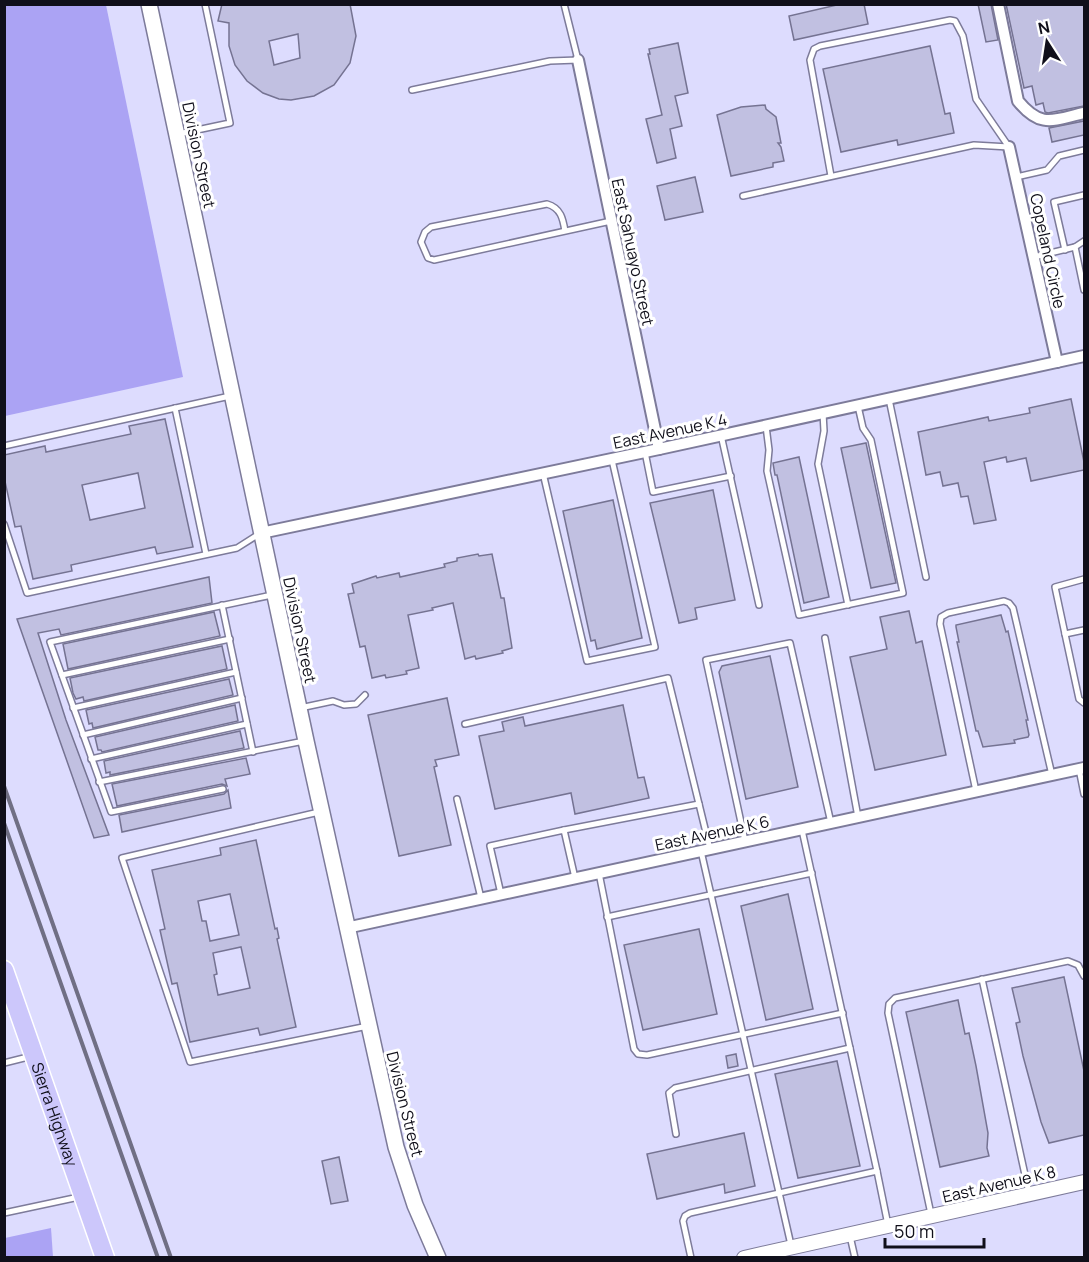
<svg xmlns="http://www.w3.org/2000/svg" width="1089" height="1262" viewBox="0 0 1089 1262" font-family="Manrope,sans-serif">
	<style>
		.green { fill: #aba3f4 }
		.building { fill: #c1c0e1; stroke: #757392; stroke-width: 1.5; fill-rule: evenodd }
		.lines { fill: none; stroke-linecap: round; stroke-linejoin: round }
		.service-casing { stroke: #7d7b9a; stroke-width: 8 }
		.minor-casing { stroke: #7d7b9a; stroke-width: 14 }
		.tertiary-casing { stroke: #7d7b9a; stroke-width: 16 }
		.secondary-casing { stroke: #7d7b9a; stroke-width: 18 }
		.primary-casing { stroke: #fff; stroke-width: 21 }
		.service { stroke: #fff; stroke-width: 5 }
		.minor { stroke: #fff; stroke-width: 10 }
		.tertiary { stroke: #fff; stroke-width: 14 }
		.secondary { stroke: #fff; stroke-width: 15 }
		.primary { stroke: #ccc7fb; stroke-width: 18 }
		.rail { stroke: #706f84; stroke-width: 4 }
		.labels { text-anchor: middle; stroke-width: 6; stroke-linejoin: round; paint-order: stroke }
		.street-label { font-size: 16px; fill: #100f1a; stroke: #fff }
	</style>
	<rect width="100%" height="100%" fill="#dddcfe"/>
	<g class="green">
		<path d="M4,5H106L183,377L5,416Z"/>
		<path d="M51,1228L53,1257H5V1238Z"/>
	</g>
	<g class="building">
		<path d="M222,4H350L356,36L350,63L334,85L314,96L291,100L279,99L263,93L247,81L235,65L229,46V23L218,21ZM298,34L300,58L274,65L269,41Z"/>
		<path d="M841,4H864L868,24L794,40L789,16Z"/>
		<path d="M978,4H991L998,40L986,42Z"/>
		<path d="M1006,4H1084V106L1048,113L1045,112L1043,103L1036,105L1032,86L1024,88Z"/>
		<path d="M678,43L688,93L675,96L682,126L670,129L676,158L657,163L646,119L662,115L648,54H650L649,49Z"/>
		<path d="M930,46L945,114L950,113L954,133L898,145L897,140L841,152L823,69Z"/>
		<path d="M765,105L766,109L776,117L781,143H778L781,147L784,161L773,163V167L731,176L717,115L741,107Z"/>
		<path d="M1084,121V135L1052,142L1049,128Z"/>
		<path d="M695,177L703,212L665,220L657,186Z"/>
		<path d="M1071,399L1084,462V470L1031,481L1026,458L1007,462L1006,457L984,462L996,520L974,524L968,496L961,497L958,483L943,486L940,472L926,475L918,432L988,417L989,421L1030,413L1029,408Z"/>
		<path d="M165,419L193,547L157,554L155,547L71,565L72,571L33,579L21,526L15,527L4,477V455L45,446L46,452L131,434L129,426ZM138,473L145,508L90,520L82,485Z"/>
		<path d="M866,443L896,583L871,588L841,448Z"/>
		<path d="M799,457L829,597L804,603L777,475H775L773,463Z"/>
		<path d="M713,490L735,600L695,608L697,619L679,623L650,503Z"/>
		<path d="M613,500L642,638L597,649L595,640L591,641L563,511Z"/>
		<path d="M478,554L479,556L492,554L501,598H504L512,648L502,651L503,653L476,659L475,656L465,659L453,603L432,608L433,610L408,615L419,668L406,671L407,674L386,678L385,675L372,678L365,646L360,647L348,594L354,593L352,584L376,576L377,578L399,573L400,577L445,567L444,564L457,561V558Z"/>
		<path d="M209,577L212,603L61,635L59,629L38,633L66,720L109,835L94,838L17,619Z"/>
		<path d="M909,611L916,643L922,641L946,755L875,770L850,657L887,649L880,617Z"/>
		<path d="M214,612L220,636L68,669L63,644Z"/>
		<path d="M1001,615L1006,632L1008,631L1028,720H1026L1029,735L1028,737L1014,740L1015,743L983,747L978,731H976L957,642H959L956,627V625Z"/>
		<path d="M222,646L227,669L84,701L83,697L76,699L73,693L70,678Z"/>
		<path d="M770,656L798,787L746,799L719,672L722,666Z"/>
		<path d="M229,679L233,695L93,728L92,723L89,724L86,710Z"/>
		<path d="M447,698L459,755L435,760L437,766L434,767L451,845L399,856L368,715Z"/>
		<path d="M235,705L238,721L102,752L101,750H98L95,737Z"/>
		<path d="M623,705L638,778L644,777L649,798L575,814L571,793L495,809L479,736L504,731L502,722L523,717L525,726Z"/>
		<path d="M240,731L244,748L110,775V772L106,773L104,761Z"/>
		<path d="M246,758L250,774L225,779L227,786L222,784L117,806L112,784Z"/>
		<path d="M228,790L231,808L122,832L119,815L224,794Z"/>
		<path d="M256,840L275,929L277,928L279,938L277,939L296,1027L260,1035L258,1028L190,1042L177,983L172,984L160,930L165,929L152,870L221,855L220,848ZM230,894L239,935L210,941L206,921H202L198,901ZM241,947L250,988L218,995L214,975L217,974L213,953Z"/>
		<path d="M788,894L813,1009L766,1020L741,906Z"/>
		<path d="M699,929L717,1014L643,1030L624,945Z"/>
		<path d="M1064,977L1084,1071V1135L1049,1143L1041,1122L1023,1056L1016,1023L1020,1022L1012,988Z"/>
		<path d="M958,1000L965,1034L969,1033L976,1066L988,1133L987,1148L989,1156L940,1167L906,1012Z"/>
		<path d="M736,1054L738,1066L728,1068L726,1056Z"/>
		<path d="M837,1061L860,1166L798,1178L775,1074Z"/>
		<path d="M744,1133L755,1186L725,1193L724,1184L657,1199L647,1154Z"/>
		<path d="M339,1157L348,1201L331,1204L322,1161Z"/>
	</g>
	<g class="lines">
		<defs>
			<g id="service">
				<path d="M412,90L550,61L578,60L564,4"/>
				<path d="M178,134L230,123L205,4"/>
				<path d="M831,176L810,60L814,49L820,46L950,20L955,21L963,36L976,99L1009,147"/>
				<path d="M1016,177L1047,170L1059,156L1084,150"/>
				<path d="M743,196L974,145L1009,147"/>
				<path d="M565,231C563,219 561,208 547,204L431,227L425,232L421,242L428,258L434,260L611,221"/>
				<path d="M1075,247L1084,290"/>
				<path d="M1065,250L1054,202L1084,195"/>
				<path d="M1034,257L1075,247L1084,241"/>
				<path d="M889,399L926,577"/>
				<path d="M175,408L206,554"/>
				<path d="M823,413L824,431L818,464L848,605"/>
				<path d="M766,426L769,450L767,471L799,615L903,593L871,440L863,428L858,406"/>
				<path d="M721,435L759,605"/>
				<path d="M4,446L230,396"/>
				<path d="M645,452L653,492L731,476"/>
				<path d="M543,473L587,661L655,647L612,460"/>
				<path d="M4,524L27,593L237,548L259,534"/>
				<path d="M1084,579L1055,587L1065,634L1084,630"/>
				<path d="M222,605L253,752"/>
				<path d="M1065,634L1079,699L1084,703"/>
				<path d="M825,638L858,817"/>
				<path d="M62,675L230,639"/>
				<path d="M73,708L236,672"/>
				<path d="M300,708L333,701L344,705L356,704L365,695"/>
				<path d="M465,724L668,678L699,804"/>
				<path d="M83,735L242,698"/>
				<path d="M91,759L247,724"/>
				<path d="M1079,769L1084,794"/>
				<path d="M99,782L304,741"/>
				<path d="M223,789L111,812L50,642L272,595"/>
				<path d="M976,791L940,624L941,617L948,613L1004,601L1009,603L1013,608L1052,775"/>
				<path d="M457,799L481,898"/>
				<path d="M319,812L122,858L190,1062L368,1026"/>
				<path d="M564,830L699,804L710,849"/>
				<path d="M802,830L877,1171"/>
				<path d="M745,841L706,660L790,643L831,823"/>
				<path d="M701,851L791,1245"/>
				<path d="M599,873L634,1049L638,1054L647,1055L843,1013"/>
				<path d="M501,894L490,846L564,830L575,878"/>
				<path d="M607,917L812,873"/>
				<path d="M982,979L1029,1193"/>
				<path d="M4,1063L32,1056"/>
				<path d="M676,1134L669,1093L675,1088L850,1048"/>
				<path d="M4,1213L79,1197"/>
				<path d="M931,1214L888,1013L889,1004L895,998L1068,961L1078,965L1084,976"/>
				<path d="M850,1236L855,1258"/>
				<path d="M691,1258L683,1221L685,1216L690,1213L877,1171L888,1225"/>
			</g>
			<g id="minor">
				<path d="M998,4L1018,101C1041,129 1053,120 1084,113"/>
				<path d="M578,60L659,449"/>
				<path d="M1009,147L1057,362"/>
				<path d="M261,533L659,449L1084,356"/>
				<path d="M346,928L1084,768"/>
			</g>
			<path id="tertiary" d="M744,1258L1084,1182"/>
			<path id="secondary" d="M149,4L306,741L396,1147L415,1205L438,1258"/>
			<g id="primary">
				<path id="s1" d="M4,970L105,1258"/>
			</g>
		</defs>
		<use href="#service" class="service-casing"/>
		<use href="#minor" class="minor-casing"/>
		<use href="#tertiary" class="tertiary-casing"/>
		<use href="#secondary" class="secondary-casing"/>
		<use href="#primary" class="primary-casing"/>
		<use href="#service" class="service"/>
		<use href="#minor" class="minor"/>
		<use href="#tertiary" class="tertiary"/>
		<use href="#secondary" class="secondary"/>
		<use href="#primary" class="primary"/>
		<g class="rail">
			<path d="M4,786L171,1258"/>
			<path d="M4,823L158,1258"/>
		</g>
	</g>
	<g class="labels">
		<g class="street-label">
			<text transform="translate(199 155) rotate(78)" y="6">Division Street</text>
			<text transform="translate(1048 251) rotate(78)" y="6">Copeland Circle</text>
			<text transform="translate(633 252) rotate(78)" y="6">East Sahuayo Street</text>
			<text transform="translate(670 431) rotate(-12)" y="6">East Avenue K 4</text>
			<text transform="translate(300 630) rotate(78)" y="6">Division Street</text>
			<text transform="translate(712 833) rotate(-12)" y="6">East Avenue K 6</text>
			<text transform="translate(405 1104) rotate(76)" y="6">Division Street</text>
			<text dy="6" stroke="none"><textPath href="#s1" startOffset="153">Sierra Highway</textPath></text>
			<text transform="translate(999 1184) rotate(-13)" y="6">East Avenue K 8</text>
		</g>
	</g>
	<rect width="1089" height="1262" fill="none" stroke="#100f1a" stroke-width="12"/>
	<g transform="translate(1047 42) rotate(348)" stroke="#ffffff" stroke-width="4.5" paint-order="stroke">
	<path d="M0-4.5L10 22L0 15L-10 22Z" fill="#100f1a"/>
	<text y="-9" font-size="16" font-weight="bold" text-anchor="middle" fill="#100f1a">N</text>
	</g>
	<path d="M885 1238v9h99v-9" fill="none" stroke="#100f1a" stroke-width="3"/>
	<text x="894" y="1238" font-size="18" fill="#100f1a" stroke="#ffffff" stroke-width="4.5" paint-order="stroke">50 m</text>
</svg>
